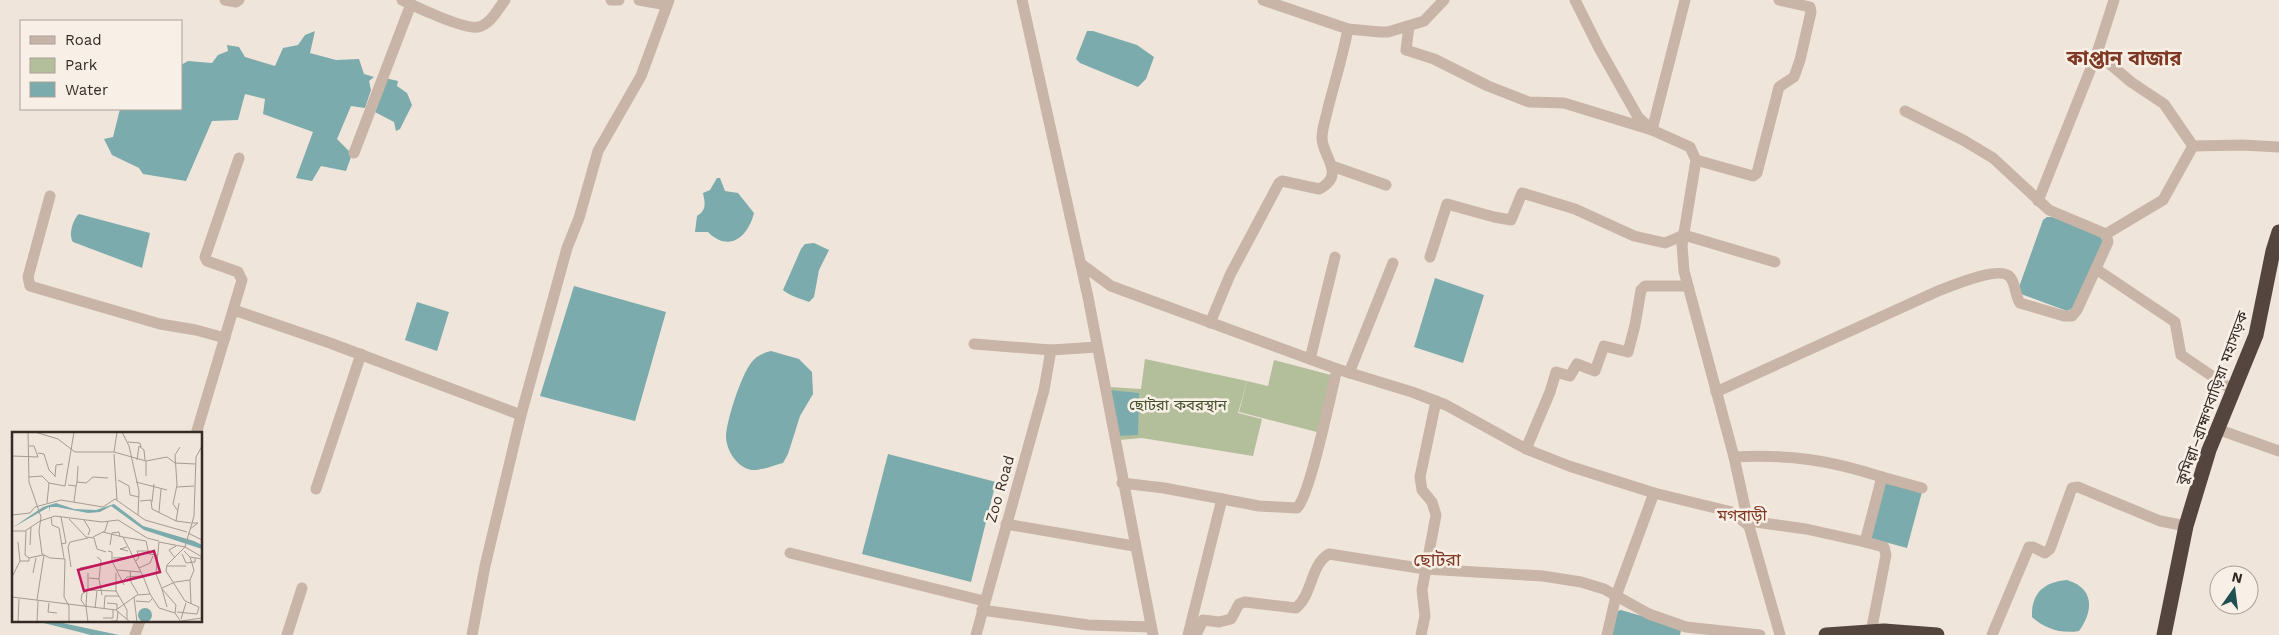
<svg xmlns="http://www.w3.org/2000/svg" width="2279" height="635" viewBox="0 0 2279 635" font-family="'Work Sans','Noto Sans Bengali',sans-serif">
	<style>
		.green { fill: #b3be9b }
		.water { fill: #7babac }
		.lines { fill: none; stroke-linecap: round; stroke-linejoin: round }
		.minor { stroke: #c8b5a7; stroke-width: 11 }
		.highway { stroke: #55453f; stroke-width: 15 }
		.labels { text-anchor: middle; stroke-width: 5; stroke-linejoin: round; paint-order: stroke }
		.street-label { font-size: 15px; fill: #342b27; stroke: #f8f0e6 }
		.park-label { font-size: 15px; fill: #44512c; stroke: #f8f0e6 }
		.neighbourhood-label { font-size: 16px; fill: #7f3824; stroke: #f8f0e6 }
		.quarter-label { font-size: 18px; fill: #7f3824; stroke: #f8f0e6 }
		.district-label { font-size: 20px; font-weight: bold; fill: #7f3824; stroke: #f8f0e6 }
		.inset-road { fill: none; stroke: #a59b92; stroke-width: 1 }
		.view { fill: #c2185b; fill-opacity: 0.15; stroke: #c2185b; stroke-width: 2.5 }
		.inset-edge { fill: none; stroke: #342b27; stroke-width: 2.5 }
	</style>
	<rect width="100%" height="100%" fill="#f0e5da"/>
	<g class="green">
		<path d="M1145,359L1247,381L1238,413L1262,419L1253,456L1142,438L1119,440L1109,387L1141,389Z"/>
		<path d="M1274,360L1331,375L1317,432L1239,412L1247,381L1268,386Z"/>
	</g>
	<g class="water">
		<path d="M315,31L310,53L336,60L359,59L364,74L374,77L369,81L371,90L365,108L351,106L337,139L352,154L346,171L321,166L312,181L296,178L313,132L263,114L265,99L245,94L238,120L212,121L186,181L143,174L139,168L112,155L104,139L113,137L120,109H181V65L188,61L212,63L218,55L228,51L227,45L239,47L245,57L275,66L283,48L298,45L305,35Z"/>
		<path d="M1087,31H1093L1137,45L1154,57L1146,79L1138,87L1080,63L1076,59Z"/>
		<path d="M385,78L398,81L397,86L407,93L412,105L400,129L396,131L394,122L371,110Z"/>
		<path d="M717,178H720L725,191L738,193L754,213C748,237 729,253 708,232H695L697,216C707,210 705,203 703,193L710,190Z"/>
		<path d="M79,214L150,233L142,268L73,242C68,235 73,219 79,214Z"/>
		<path d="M2047,217H2052L2099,235L2103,241L2073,308L2067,311L2021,294L2019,287L2043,220Z"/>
		<path d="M814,243L829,250L819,270L814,297L809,302C801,299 788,295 783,290L801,249L805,244Z"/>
		<path d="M1435,278L1484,295L1463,363L1414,347Z"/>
		<path d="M574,286L666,312L635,421L540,396Z"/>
		<path d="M417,302L449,312L437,351L405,340Z"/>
		<path d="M771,351L799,359L812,372L813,394L800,416L788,454L783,463C774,465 761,471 752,470C737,468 726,450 726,436C727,419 741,376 751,363C756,356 763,353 771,351Z"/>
		<path d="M1109,390L1139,393L1138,435L1118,436Z"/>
		<path d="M888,454L996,482L971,582L862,554Z"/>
		<path d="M1885,482L1922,492L1907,548L1870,538Z"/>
		<path d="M2067,580C2094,588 2094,610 2079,631C2062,634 2045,629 2032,617C2031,594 2043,582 2067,580Z"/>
		<path d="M1621,610L1679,627L1681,630L1680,635H1611L1618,611Z"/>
		<path d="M36,621H53L119,635H91Z"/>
	</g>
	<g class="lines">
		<g class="minor">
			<path d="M225,0L236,2L239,0"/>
			<path d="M402,0C416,7 465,30 478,27C490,25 498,9 505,0"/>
			<path d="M611,0H619"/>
			<path d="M639,0L667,5"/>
			<path d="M1022,0L1088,297L1153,635"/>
			<path d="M1263,0L1348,29L1380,32H1388L1424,21L1444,0"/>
			<path d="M1575,0L1599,48L1638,117L1652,130L1690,147L1696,160L1682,245L1684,271L1734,457L1749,526L1780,635"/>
			<path d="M2114,0L2097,53L2131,82L2164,104L2193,146L2242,145L2279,147"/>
			<path d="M1409,26L1406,50L1434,59L1488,86L1529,102L1564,103L1652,130L1685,0"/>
			<path d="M1905,111L1963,140L1993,158L2049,210L2106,234"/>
			<path d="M354,153L411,4"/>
			<path d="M1696,160L1753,176L1757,173L1779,87L1794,77L1800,60L1811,12L1810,7L1779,0"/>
			<path d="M1332,166L1386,185"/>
			<path d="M50,196L28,277L30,286L160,324L196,330L225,338"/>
			<path d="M2038,201L2097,53"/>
			<path d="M2106,234L2163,200L2193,146"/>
			<path d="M1430,257L1447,204L1494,217L1511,220L1522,193L1575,209L1634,236L1665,243L1684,235L1775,262"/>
			<path d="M1081,264L1111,286L1337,369L1412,392L1446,405L1526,449L1569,466L1654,493L1732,512L1749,526"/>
			<path d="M2096,269L2175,322L2181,355L2234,391"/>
			<path d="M234,310L330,343L521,415L485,566L472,635"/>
			<path d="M1210,323L1230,275L1279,183L1282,181L1319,189C1347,175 1322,156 1322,138C1322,128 1326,118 1328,108C1335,81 1343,55 1348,29"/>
			<path d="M974,344L1051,350L1097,347"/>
			<path d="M1310,359L1335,257"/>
			<path d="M1349,373L1393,263"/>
			<path d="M1716,392L1938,291C1951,286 2000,265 2010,277C2016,284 2015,296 2020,303L2064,316H2072L2077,310L2108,242L2106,234"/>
			<path d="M521,415L567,248L579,218L598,151L641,76L669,0"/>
			<path d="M2217,429L2279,451"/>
			<path d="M196,434L242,280L238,272L207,261L205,257L239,158"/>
			<path d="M1526,449L1550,392L1556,372L1570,376L1577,364L1595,371L1604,346L1628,352L1635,325L1641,290L1645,286H1686"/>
			<path d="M1734,457C1789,454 1829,460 1882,477"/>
			<path d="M1122,483L1164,488L1259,506L1297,508C1310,496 1331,393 1337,369"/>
			<path d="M316,489L361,354"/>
			<path d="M1748,521L1806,529L1865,542"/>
			<path d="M1006,524L1134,546"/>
			<path d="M790,553L984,601"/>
			<path d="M982,610L1088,625L1151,627"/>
			<path d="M1871,632L1886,555L1884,547L1865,542L1882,477L1922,488"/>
			<path d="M135,635L140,621"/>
			<path d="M287,635L302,588"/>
			<path d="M976,635L1044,390L1051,350"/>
			<path d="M1188,635L1222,499"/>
			<path d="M1196,635L1203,620L1219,622L1231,619L1239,604L1245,602L1296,608C1313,594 1310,565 1329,554L1425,569L1543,576L1581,582L1604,589L1649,614L1686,627L1760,635"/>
			<path d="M1421,635L1425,616L1422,590L1436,515L1432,502L1422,490L1420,477L1436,401"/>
			<path d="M1607,635L1616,596L1654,493"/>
			<path d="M1992,635L2029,547H2033L2045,553L2050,549L2072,488L2078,487L2160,521L2186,526"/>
		</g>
		<g class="highway">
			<path d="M1826,635L1884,631L1937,635"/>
			<path d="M2164,635L2186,526L2209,450L2256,335L2273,251L2279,232"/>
		</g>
	</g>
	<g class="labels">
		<g class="street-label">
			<text transform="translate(2212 398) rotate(-70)" y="5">কুমিল্লা–ব্রাহ্মণবাড়িয়া মহাসড়ক</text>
			<text transform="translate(1000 489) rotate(-74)" y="5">Zoo Road</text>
		</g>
		<g class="park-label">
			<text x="1178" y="410">ছোটরা কবরস্থান</text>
		</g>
		<g class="neighbourhood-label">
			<text x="1742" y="521">মগবাড়ী</text>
		</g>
		<g class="quarter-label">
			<text x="1437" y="566">ছোটরা</text>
		</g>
		<g class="district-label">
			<text x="2124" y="65">কাপ্তান বাজার</text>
		</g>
	</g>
	<g transform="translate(12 432)">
		<rect width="190" height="190" fill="#f0e5da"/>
		<path d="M44,71L62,77L84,78L102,72L131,94L182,109L190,113V117L132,98L99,74L88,80L76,81L45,75H38V80L37,75L0,96L31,75ZM126 183a7 7 0 1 1 14 0a7 7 0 1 1-14 0Z" fill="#7babac"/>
		<path class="inset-road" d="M16,0L17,50L29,85L27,99L30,122L38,126L53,127L52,165L57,174V190M23,0L46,7L63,20H102L134,29L155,25L163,31L183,32M110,0L117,14L127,59L126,83M116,10L128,11L129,15M102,20L105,0M26,21L32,22L37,38L43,44M102,22L105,68M0,24L26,25L22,14H17M125,28L127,14L132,18L133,28M134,44V29M17,45L30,44L37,51M43,45L44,33L51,32M106,48L117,54L118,63L127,65M65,50L66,34M124,50L155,58M56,53L64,54L65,50L74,51L81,45L96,46M165,55L182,54M128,69L139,68L140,77L164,89M62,70L64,54M140,70L142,52M35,71L37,51L53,54L62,0M167,71L164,89L179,91M23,75L49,68L91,75L103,67L133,88L175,100M166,79L161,72L165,53L163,23L168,15M147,80L149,57M0,83L18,81L23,75M39,85L40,93L47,96L52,126M49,85L54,111L49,112M57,87L74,105L82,106L85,117L94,120M72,88L78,98L76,103M28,89L43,84L90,90L106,88L135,106L147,109M178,97L186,91H180M0,99H13L28,89M14,99L13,123L17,126M91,100L111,105L131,144M176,101L190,108M81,105L93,99L96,89M111,105L134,109L137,122L145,123M6,110L8,129M18,113L19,95M98,113L100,101L107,100L108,105M115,115L108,117L116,119M96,119L100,120V129L112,153M172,119L178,125L190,127M170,122L174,131L183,130V126M85,125L89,128L87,147M178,125L182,138L178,148L179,172M101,126L118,125M163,126L157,118L164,114M124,129L127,125L125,119H136M155,134H174M59,135L56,115L58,110L76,106M68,136L89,132M127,136L138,131L141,124M105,138L129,140M118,139L119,150L126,162M21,141L24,126M76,141V158M104,141V159L115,178V187M144,142L150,157L164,173L163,181M131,144L144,141L147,110L173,115L182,84L184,25L190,14M131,144L138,162M0,145L8,129H17V126L31,123M77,146L87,147L90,163M110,150L115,145L130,144M150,156L163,150L178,148M150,157L155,175M0,165L104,178L125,163L138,162L147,176L163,181L169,190M122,165L125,190M25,168L32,123M124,169L137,170L140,167M37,171L36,180L45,181M95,171L105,172V177M74,175L75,158M83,176L85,159M92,177L93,164H107M104,178L118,190M165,180L185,182L187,175L173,169L154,139L155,133L173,115L190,125M91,186H101V178M169,187L174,171M99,189H105L106,179M169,189L190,186M6,190L7,167M25,190L26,169M76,190L74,175L69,168L70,162L76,158L104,159"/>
		<path class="view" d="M142,119L148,140L72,159L66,138Z"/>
		<rect width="190" height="190" class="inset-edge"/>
	</g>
	<rect x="20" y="20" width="162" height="90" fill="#f8f0e6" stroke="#aaa19a"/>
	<rect x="30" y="36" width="25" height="8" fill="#c8b5a7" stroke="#aaa19a"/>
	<text x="65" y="45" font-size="15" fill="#342b27">Road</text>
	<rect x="30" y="58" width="25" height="15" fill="#b3be9b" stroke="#aaa19a"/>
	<text x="65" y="70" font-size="15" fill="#342b27">Park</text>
	<rect x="30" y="82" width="25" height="15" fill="#7babac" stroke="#aaa19a"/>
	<text x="65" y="95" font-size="15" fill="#342b27">Water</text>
	<g transform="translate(2234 590) rotate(14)"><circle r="24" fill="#f8f0e6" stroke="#aaa19a"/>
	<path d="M0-4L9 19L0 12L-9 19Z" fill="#1f5154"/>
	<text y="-8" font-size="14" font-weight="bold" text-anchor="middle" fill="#342b27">N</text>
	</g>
</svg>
